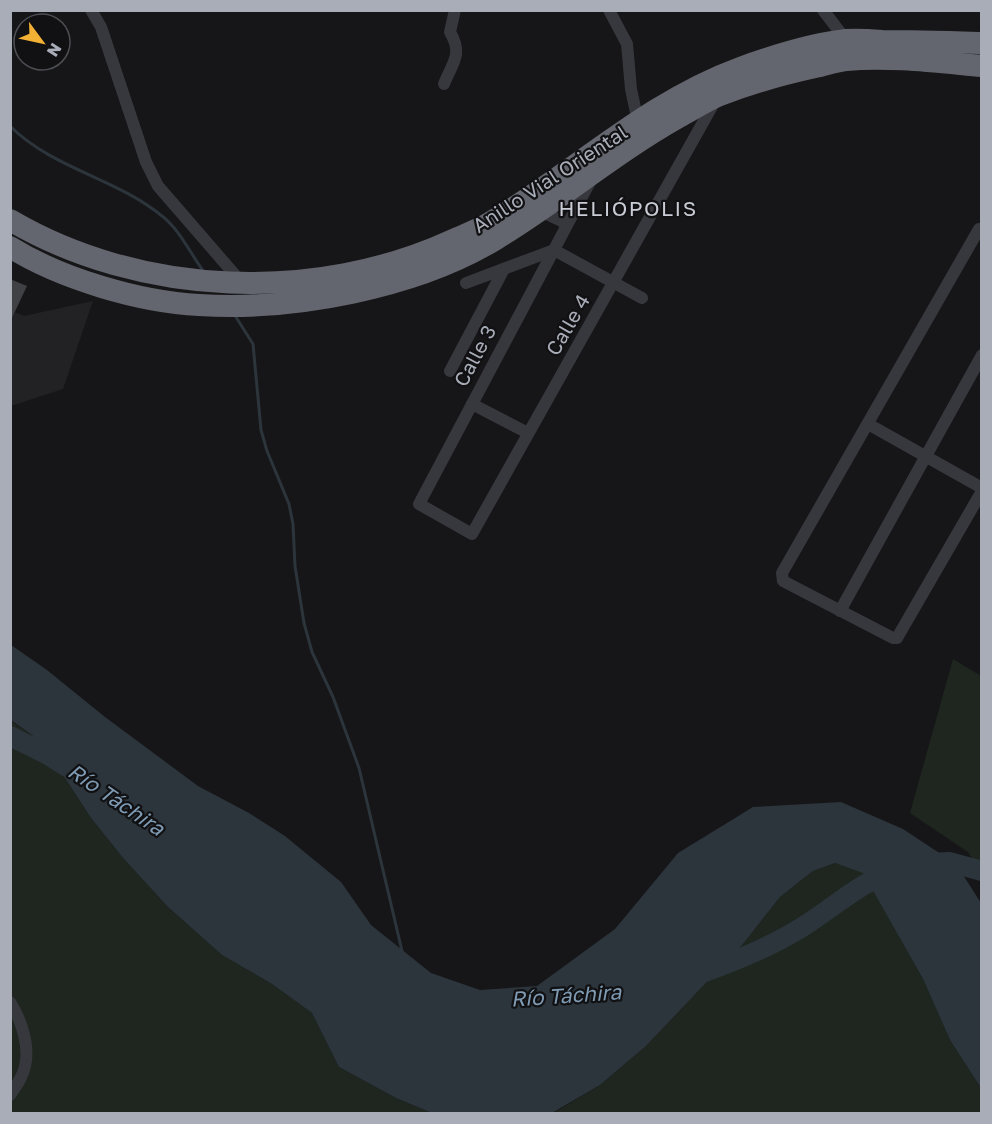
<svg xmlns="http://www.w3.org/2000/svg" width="992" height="1124" viewBox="0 0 992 1124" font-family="'Golos Text',sans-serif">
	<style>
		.built { fill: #222225 }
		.green { fill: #1e261f }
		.water { fill: #2c353c }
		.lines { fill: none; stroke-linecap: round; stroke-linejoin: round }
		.stream { stroke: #2c353c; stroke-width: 3 }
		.river { stroke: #2c353c; stroke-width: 20 }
		.building { fill: #404145 }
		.street { stroke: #37383d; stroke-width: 12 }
		.highway { stroke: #63666e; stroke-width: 22 }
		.labels { text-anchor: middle; stroke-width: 4.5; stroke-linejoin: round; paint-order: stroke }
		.street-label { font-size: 20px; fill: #a8adb8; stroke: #111113 }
		.neighbourhood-label { font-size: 21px; letter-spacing: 1.5px; fill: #c9ccd4; stroke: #111113 }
		.water-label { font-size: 21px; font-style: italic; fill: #7f9bb3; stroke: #111113 }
	</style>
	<rect width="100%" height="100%" fill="#161618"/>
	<path class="built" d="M93,301L63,389L11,406L10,310L24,316Z"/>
	<g class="green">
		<path d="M953,659L981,676V873L968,852L910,813Z"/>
		<path d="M10,720L32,735L65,778L91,818L123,858L168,907L222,955L272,984L312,1013L339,1067L396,1098L432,1113H11Z"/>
		<path d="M835,863L863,872L923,979L950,1040L981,1088V1113L552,1114L600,1085L646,1046L743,944L780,897L813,871Z"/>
	</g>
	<path class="water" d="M11,645L47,670L105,717L198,786L249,813L285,836L341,882L371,925L431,973L480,990L537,986L615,929L678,853L753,807L841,802L903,829L956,864L981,903V1088L950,1040L923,979L863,873L835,863L813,871L780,897L743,944L646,1046L600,1085L552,1113H432L396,1098L339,1067L312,1013L272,984L222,955L168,907L123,858L91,818L65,778L32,735L11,720Z"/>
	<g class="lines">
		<g class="stream">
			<path d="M10,126C53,169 116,178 162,216C180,230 190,253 204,272"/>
			<path d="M234,314L253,344L261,430L267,451L289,504L293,524L295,566L304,623L312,652L333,697L359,768L402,951"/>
		</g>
		<g class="river">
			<path d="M10,736L50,756L67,767"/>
			<path d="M929,863L949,862L982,871"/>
			<path d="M699,974C736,961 771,947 804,926C833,908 859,883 892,872"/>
		</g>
	</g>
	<path class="building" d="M10,279L27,286L10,322Z"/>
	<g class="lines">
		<g class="street">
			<path d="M91,10L101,27L146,162L158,186L242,283"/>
			<path d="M609,10L627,44L631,89L638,122"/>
			<path d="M823,10L846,40"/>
			<path d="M444,84C453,62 463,54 450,32L455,10"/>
			<path d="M591,180L419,504L472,534L715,101"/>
			<path d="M540,211L562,221L566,226"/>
			<path d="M982,229H979L782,573L783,581L893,638H897L982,491"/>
			<path d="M466,283L554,250L642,298"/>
			<path d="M450,371L504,269"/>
			<path d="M472,404L528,433"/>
			<path d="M868,424L982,488"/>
			<path d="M840,611L982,355"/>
			<path d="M10,1002C21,1019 30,1046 25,1066C23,1077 16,1086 10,1095"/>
		</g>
		<g class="highway">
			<path d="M10,220C141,297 316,303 453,240C466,234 480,229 491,222C575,172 647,102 740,68C773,56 810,44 846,40C857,39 870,40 882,41C915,41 948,42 982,43"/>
			<path d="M10,247C61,279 140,302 199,305C292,311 416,288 496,239C559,201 615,153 679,117C692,110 706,101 720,95C751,83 783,74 815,67C825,65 836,61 846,60C890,56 937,62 982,66"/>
		</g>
	</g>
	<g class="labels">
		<g class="street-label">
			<text transform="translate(550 179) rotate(-33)" y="7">Anillo Vial Oriental</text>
			<text transform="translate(568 325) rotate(-60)" y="7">Calle 4</text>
			<text transform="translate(475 356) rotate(-62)" y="7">Calle 3</text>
		</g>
		<g class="neighbourhood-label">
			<text x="628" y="216">HELIÓPOLIS</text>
		</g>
		<g class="water-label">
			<text transform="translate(116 800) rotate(34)" y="7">Río Táchira</text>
			<text transform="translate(566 996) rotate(-4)" y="7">Río Táchira</text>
		</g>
	</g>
	<rect width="992" height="1124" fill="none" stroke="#a8adb8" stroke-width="24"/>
	<g transform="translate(42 42) rotate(123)"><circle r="28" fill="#111113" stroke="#4d4f55" stroke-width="1.5"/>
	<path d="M0-4.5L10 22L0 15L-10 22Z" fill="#f2b134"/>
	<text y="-9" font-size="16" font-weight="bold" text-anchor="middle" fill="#a8adb8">N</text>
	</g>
</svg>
